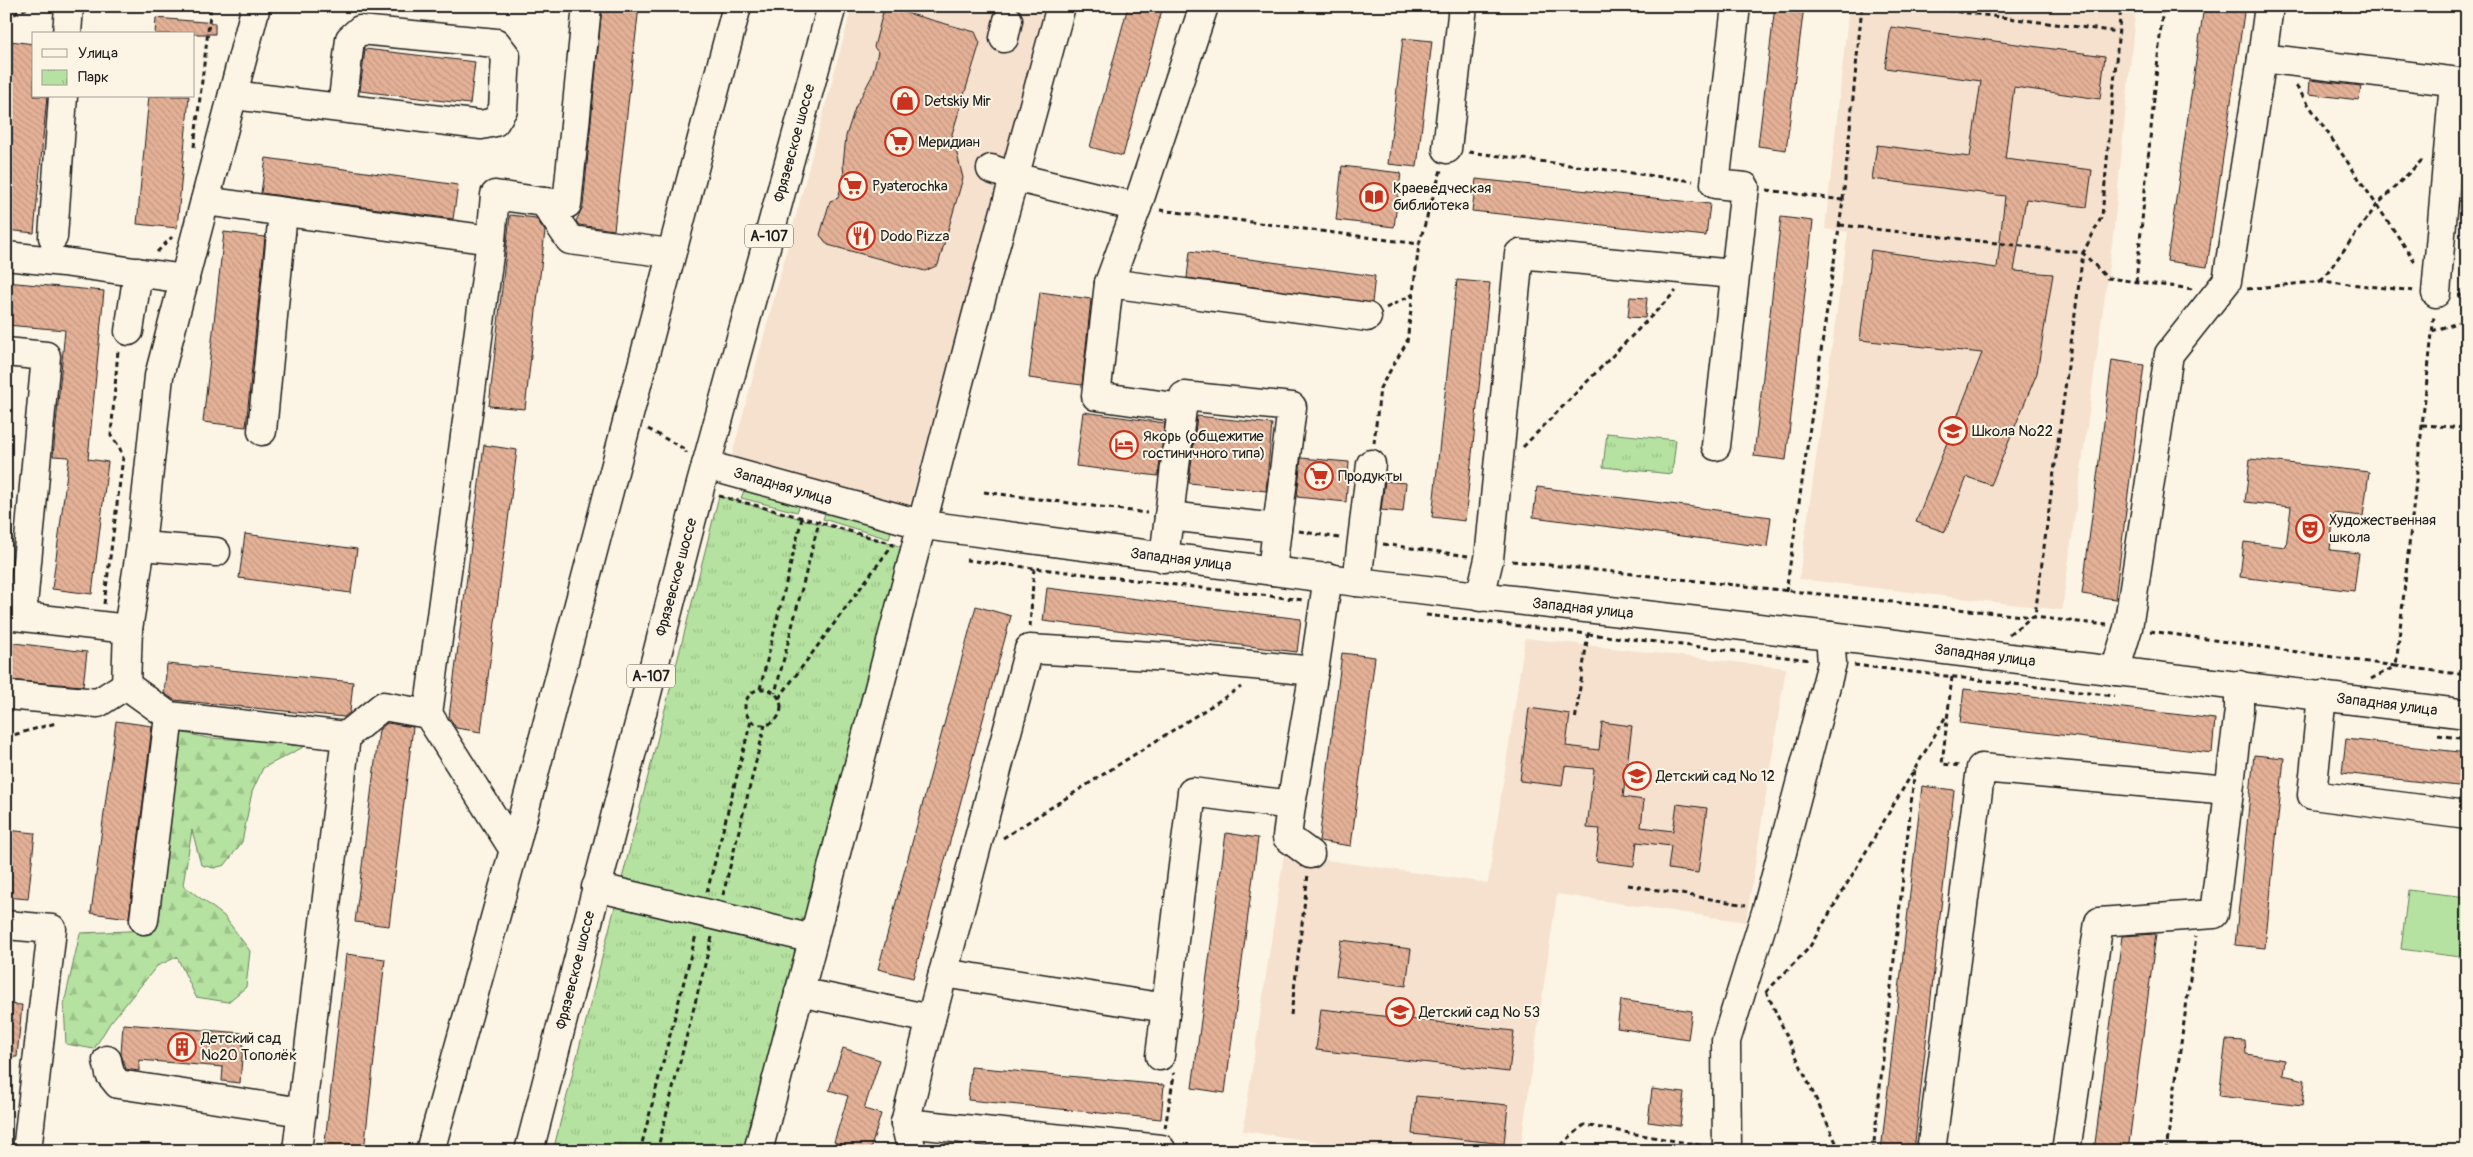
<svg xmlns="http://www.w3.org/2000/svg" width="2473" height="1157" viewBox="0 0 2473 1157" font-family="Pangolin,sans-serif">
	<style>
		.built { fill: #f5e1ce }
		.green { fill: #b5e2a0; stroke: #687f5e }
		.forest { fill: url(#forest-firs); stroke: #687f5e }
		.park { fill: url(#park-tufts); stroke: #687f5e }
		.building { fill: url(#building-back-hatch); stroke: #1c1c1c }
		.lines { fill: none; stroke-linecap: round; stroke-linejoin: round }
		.minor-casing { stroke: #1c1c1c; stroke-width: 31 }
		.highway-casing { stroke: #1c1c1c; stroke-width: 31 }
		.path { stroke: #1c1c1c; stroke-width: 3; stroke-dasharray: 5 4; stroke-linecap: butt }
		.minor { stroke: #fcf5e5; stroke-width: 28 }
		.highway { stroke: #fcf5e5; stroke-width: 28 }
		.labels { text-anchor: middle; stroke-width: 4; stroke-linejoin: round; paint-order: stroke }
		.shield { fill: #fcf5e5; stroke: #5f5d58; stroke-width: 1 }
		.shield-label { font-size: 14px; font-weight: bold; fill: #1c1c1c }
		.poi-label { font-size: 15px; fill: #1c1c1c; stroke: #fcf5e5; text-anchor: start }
		.street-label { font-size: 15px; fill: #1c1c1c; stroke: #fcf5e5 }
	</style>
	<defs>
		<pattern id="forest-firs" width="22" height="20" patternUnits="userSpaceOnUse" patternTransform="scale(1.25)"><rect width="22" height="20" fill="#b5e2a0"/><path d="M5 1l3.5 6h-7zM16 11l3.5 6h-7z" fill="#9bc189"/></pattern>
		<pattern id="park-tufts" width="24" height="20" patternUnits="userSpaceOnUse" patternTransform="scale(1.25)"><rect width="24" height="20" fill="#b5e2a0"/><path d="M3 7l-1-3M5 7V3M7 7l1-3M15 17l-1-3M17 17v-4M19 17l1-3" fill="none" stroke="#9bc189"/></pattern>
		<pattern id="building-back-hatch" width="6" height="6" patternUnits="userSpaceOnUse" patternTransform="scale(1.25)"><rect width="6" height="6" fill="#e4b197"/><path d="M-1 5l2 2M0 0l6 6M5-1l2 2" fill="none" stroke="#c39882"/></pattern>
	</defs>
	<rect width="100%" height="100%" fill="#fcf5e5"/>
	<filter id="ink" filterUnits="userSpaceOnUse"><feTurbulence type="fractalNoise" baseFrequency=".02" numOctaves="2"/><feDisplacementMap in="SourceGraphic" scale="10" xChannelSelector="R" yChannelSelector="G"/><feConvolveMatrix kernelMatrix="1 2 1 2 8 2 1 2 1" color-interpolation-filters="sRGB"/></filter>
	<g filter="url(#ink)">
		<g class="built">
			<path d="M852,6H1045L909,507L731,459Z"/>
			<path d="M1849,6H2136L2114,229L2062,610L1799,579L1848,232L1825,229Z"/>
			<path d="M1525,638L1786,668L1746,922L1557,894L1520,1151H1379L1243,1131L1284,854L1488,883Z"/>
		</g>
		<g class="green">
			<path d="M748,490L800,505L797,512L741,498L744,491Z"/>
			<path d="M826,511L891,531L889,539L823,519Z"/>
			<path d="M2408,890L2467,897V958L2401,949Z"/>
		</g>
		<path class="forest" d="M180,732L208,738L311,743L263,768L252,792L242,842L225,865L214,868L201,865L192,830L183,885L224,916L250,951L246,987L228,1002L196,997L177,957L157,966L110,1023L94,1049L66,1044L64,1004L80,933L152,930Z"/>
		<g class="park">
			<path d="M1607,433L1676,440L1672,474L1603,467Z"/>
			<path d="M719,496L917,551L748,1151H553Z"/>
		</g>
		<g class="building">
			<path d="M602,6H639L614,230L579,225L576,221L583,206Z"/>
			<path d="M1128,6H1163L1123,156L1090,147Z"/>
			<path d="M1775,6H1804L1786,150L1758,146Z"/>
			<path d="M2204,6H2245L2207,267L2167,261Z"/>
			<path d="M892,9L975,32L980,43L952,134L963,178L938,265L925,271L828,245L820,235L830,201L838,198L844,176L843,165L846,136L855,108L872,76L878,52L874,47L883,12Z"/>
			<path d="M156,18L215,23V34H155Z"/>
			<path d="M1891,27L2105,56L2100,99L2014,87L2005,159L2092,170L2087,207L2026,199L2014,271L2053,274L2037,373L1991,485L1967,477L1945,532L1916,522L1982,353L1860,340L1871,250L1997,268L2005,196L1872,179L1877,145L1970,157L1981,81L1885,68Z"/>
			<path d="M1403,38L1432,41L1417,167L1388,164Z"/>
			<path d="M10,41L34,44V96H47L34,233L6,230V80Z"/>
			<path d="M365,49L475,62L470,104L360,91Z"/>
			<path d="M2310,80L2361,86L2359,100L2309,94Z"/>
			<path d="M149,96H189L177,228L137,224Z"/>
			<path d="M266,158L458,185L453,219L261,193Z"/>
			<path d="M1342,166L1401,173L1394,227L1336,220Z"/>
			<path d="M1476,179L1710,204L1706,236L1472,211Z"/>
			<path d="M510,215L536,218L545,231L525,409L489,406Z"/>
			<path d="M1781,217L1813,221L1786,460L1754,456Z"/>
			<path d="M224,232L265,237L246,427L203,422Z"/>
			<path d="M1190,251L1375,276L1372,303L1187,278Z"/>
			<path d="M1457,280L1490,283L1465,521L1432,517Z"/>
			<path d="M6,282L104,291L88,459L108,462L92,594L52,589L69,457L53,456L65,330L6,325Z"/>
			<path d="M1040,292L1091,299L1082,385L1029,378Z"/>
			<path d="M1630,297L1647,298L1645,318L1628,317Z"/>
			<path d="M2112,360L2144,365L2115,599L2082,594Z"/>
			<path d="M1083,412L1165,423L1158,476L1076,466Z"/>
			<path d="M1197,416L1272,424L1266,491L1189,483Z"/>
			<path d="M484,445L517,450L481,732L456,728L449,717Z"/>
			<path d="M1301,458L1349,462L1346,502L1297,497Z"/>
			<path d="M2250,459L2369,472L2363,516L2334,513L2330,550L2359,553L2354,591L2240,577L2244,542L2286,547L2291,507L2245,502Z"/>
			<path d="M1385,481L1406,483L1403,512L1381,510Z"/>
			<path d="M1537,487L1771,517L1767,547L1533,517Z"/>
			<path d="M245,534L357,549L351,593L239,578Z"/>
			<path d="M1047,588L1301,619L1297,652L1043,621Z"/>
			<path d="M976,606L1011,616L913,978L878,969Z"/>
			<path d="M6,642L87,652L83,686L6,680Z"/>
			<path d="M1342,653L1375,657L1351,846L1319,841Z"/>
			<path d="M167,664L353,682L350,712L344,717L174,700L164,693Z"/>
			<path d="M1964,689L2215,719L2212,753L1960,723Z"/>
			<path d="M1529,708L1570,714L1566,746L1599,750L1602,722L1632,726L1623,797L1644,800L1641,827L1673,831L1677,804L1707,808L1698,873L1668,869L1671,846L1637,842L1634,866L1596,861L1600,829L1587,828L1594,769L1565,766L1562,786L1520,781Z"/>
			<path d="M116,721L152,726L129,918L91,913Z"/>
			<path d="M387,723L413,727L389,926L355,922L379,730Z"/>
			<path d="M2346,739L2467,753V787L2342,773Z"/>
			<path d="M2254,755L2284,758L2265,948L2235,945Z"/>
			<path d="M1922,786L1954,790L1914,1151H1881Z"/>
			<path d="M6,830L35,833L28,899L6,897Z"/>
			<path d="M1226,833L1258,838L1225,1093L1192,1088Z"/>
			<path d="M2156,934L2128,1151H2094L2122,936Z"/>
			<path d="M1341,940L1411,949L1406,986L1336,976Z"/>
			<path d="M346,954L385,959L364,1151H324Z"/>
			<path d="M1621,1000L1692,1011L1688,1039L1617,1028Z"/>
			<path d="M6,1004L22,1005L17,1057H6Z"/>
			<path d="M1321,1009L1514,1031L1509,1072L1316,1050Z"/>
			<path d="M123,1024L244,1033L240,1083L222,1081L223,1067L139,1060V1071L126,1069L121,1054Z"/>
			<path d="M2226,1040L2245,1041L2246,1054L2285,1060L2283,1075L2305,1080L2302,1106L2219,1096Z"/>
			<path d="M843,1048L880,1060L864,1109L881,1114L870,1151H862L834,1142L848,1096L829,1090Z"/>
			<path d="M971,1067L1164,1085L1161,1119L968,1100Z"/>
			<path d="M1652,1089L1684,1093L1680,1126L1648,1122Z"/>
			<path d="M1416,1096L1508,1105L1504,1144L1412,1134Z"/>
		</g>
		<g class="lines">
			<defs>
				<g id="minor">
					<path d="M67,34L69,6"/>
					<path d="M1004,38L1008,20"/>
					<path d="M2262,58L2269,6"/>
					<path d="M233,95C316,105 399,115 481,125L495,122L503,109L506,56L496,43L360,30L350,39L342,108"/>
					<path d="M1447,149L1463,6"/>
					<path d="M991,169L1014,177L1137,207L1204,6"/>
					<path d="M205,201L491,240L428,714"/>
					<path d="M544,202L567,204L587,6"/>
					<path d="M1137,207L1109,283L1096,396L1182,408L1164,558"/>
					<path d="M53,237L63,96"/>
					<path d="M491,240L495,195L544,202L570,240L670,253"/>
					<path d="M6,256L63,262L185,279"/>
					<path d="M1109,283L1367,317"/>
					<path d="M2436,293L2454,82"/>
					<path d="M129,331L138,272"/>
					<path d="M6,352L46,356L22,616"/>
					<path d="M1182,408L1184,396L1292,407L1277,528"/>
					<path d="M262,431L283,212"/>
					<path d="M1716,446L1745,187L1715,184L1736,6"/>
					<path d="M706,465L924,525L1357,582L1830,636L2467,714"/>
					<path d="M1169,516L1277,528L1272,571"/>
					<path d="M141,546L216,552"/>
					<path d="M1357,582L1371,464"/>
					<path d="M1480,597L1489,559L1519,254L1734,274"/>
					<path d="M6,615L128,629"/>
					<path d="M2115,671L2128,628L2169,354L2227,281L2262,58L2467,83"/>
					<path d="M126,685L128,629L141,546L159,376L256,6"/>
					<path d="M6,695L98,703L126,685L169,716L346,736"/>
					<path d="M2322,695L2312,795L2467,815"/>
					<path d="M1291,805L1287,837L1310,854"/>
					<path d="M596,887L813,939"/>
					<path d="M144,920L169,716"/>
					<path d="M6,925L52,929L27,1151"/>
					<path d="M943,973L1166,1008"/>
					<path d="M799,992L931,1019"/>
					<path d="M1160,1056L1192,792L1291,805L1314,671"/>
					<path d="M107,1060L110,1074L118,1084L302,1112"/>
					<path d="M905,1123L912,1151"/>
					<path d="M1161,1149L905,1123L931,1019L1029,649L1170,657L1314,671L1328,577"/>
					<path d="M297,1151L346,736L383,706L428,714L514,850"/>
					<path d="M430,1151L514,850L737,6"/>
					<path d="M758,1151L976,317L1061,6"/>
					<path d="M1727,1151L1726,1041L1767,909L1832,663L1830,636"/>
					<path d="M1931,1151L1981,768L2229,790"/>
					<path d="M2066,1151L2099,922L2214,914L2239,710V685"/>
				</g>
				<path id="highway" d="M529,1151L699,491L832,6"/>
			</defs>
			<use href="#minor" class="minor-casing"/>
			<use href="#highway" class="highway-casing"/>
			<g class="path">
				<path d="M1912,6L2119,32"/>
				<path d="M6,18L32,6"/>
				<path d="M2296,86L2416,263"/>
				<path d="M194,147L211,6"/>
				<path d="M1469,152L1693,181"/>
				<path d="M1767,190L1843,200L1786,592"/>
				<path d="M1843,200L1862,6"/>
				<path d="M1160,210L1419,244L1441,170"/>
				<path d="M1840,225L2083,253L2107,278L2193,289"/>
				<path d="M157,252L172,237"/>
				<path d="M2321,281L2377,205L2424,158"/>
				<path d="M2136,282L2163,6"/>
				<path d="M2247,289L2321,281L2415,291"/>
				<path d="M2458,295L2467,296"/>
				<path d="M1386,308L1412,295"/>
				<path d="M2432,331L2467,320"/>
				<path d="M2422,425L2467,428"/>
				<path d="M648,429L686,450V453"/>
				<path d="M1374,443L1380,388L1407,342L1419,244"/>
				<path d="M1523,447L1676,291"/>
				<path d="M984,492L1147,513"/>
				<path d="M719,496L819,522L775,693"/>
				<path d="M1299,531L1339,538"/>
				<path d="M1383,544L1468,556"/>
				<path d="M966,560L1303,600"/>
				<path d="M1512,561L2107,625"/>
				<path d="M104,604L123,458L119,446L111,436L118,350"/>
				<path d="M1426,615L1588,634L1575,721"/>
				<path d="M1030,627L1034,568"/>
				<path d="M2150,631L2396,666L2434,315"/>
				<path d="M1588,634L1811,660"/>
				<path d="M2009,634L2035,615L2083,253L2102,216L2121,6"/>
				<path d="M1854,665L2114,696"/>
				<path d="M1952,677L1942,764L1960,766"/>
				<path d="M2371,679L2396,666L2467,675"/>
				<circle cx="763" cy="707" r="18"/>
				<path d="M760,689L802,518"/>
				<path d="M779,698L893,544L822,523"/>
				<path d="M2438,735L2467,739"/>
				<path d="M6,737L56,723"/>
				<path d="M1003,838L1241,687"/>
				<path d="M1628,885L1746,905"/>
				<path d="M707,892L751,721"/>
				<path d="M723,895L765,725"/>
				<path d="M1766,991L1840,1151"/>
				<path d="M1766,992L1809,948L1946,716"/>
				<path d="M1291,1015L1308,874"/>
				<path d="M1165,1128L1174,1075L1173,1073"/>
				<path d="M640,1151L696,935"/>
				<path d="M657,1151L712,937"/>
				<path d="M1554,1151L1584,1125L1704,1146"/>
				<path d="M1873,1151L1915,768"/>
				<path d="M2166,1151L2196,936"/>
			</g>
			<use href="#minor" class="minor"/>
			<use href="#highway" class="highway"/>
		</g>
	</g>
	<defs>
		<symbol id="shop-ring" viewBox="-11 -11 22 22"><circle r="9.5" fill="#fcf5e5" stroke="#c8321e" stroke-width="1.5"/><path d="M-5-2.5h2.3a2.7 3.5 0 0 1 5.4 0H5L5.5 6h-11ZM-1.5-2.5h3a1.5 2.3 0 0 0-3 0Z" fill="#c8321e"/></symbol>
		<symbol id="supermarket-ring" viewBox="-11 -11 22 22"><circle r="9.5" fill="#fcf5e5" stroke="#c8321e" stroke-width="1.5"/><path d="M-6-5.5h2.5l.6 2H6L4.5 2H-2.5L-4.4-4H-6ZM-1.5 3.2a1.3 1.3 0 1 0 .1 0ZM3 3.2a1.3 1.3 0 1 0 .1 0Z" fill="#c8321e"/></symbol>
		<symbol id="library-ring" viewBox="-11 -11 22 22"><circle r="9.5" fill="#fcf5e5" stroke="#c8321e" stroke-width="1.5"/><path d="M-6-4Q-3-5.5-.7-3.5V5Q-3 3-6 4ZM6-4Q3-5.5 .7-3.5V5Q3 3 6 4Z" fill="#c8321e"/></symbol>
		<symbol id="restaurant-ring" viewBox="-11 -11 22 22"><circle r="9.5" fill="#fcf5e5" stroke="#c8321e" stroke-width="1.5"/><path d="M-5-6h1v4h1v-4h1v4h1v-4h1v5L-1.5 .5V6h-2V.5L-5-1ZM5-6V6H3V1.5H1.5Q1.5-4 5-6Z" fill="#c8321e"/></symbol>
		<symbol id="school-ring" viewBox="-11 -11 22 22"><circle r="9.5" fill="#fcf5e5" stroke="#c8321e" stroke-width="1.5"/><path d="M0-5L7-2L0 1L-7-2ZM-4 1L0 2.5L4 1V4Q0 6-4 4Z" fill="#c8321e"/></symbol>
		<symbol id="hotel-ring" viewBox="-11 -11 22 22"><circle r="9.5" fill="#fcf5e5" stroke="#c8321e" stroke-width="1.5"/><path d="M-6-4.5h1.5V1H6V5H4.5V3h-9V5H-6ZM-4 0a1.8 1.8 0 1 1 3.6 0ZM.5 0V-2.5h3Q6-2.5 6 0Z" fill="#c8321e"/></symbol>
		<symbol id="theatre-ring" viewBox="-11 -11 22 22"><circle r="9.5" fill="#fcf5e5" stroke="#c8321e" stroke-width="1.5"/><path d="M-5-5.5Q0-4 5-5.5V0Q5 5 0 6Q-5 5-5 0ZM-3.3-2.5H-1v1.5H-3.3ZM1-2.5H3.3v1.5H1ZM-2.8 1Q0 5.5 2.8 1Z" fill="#c8321e"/></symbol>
		<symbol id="building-ring" viewBox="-11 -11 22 22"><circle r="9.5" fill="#fcf5e5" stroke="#c8321e" stroke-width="1.5"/><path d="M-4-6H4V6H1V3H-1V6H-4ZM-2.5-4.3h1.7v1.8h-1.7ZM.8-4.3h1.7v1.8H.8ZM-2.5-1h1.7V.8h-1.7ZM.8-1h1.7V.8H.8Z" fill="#c8321e"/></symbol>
	</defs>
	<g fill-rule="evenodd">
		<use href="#shop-ring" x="889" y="85" width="32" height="32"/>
		<use href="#supermarket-ring" x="883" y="126" width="32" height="32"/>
		<use href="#supermarket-ring" x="837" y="170" width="32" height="32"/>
		<use href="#library-ring" x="1358" y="181" width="32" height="32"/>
		<use href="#restaurant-ring" x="845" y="220" width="32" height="32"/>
		<use href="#school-ring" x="1937" y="415" width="32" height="32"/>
		<use href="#hotel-ring" x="1108" y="429" width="32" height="32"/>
		<use href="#supermarket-ring" x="1303" y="460" width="32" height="32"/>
		<use href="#theatre-ring" x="2294" y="513" width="32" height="32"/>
		<use href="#school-ring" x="1621" y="760" width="32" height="32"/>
		<use href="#school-ring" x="1384" y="996" width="32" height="32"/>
		<use href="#building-ring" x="166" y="1031" width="32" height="32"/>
	</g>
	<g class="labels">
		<g class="shield">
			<rect x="745" y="224.5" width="48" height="23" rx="4"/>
			<rect x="627" y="664.5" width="48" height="23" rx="4"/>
		</g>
		<g class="shield-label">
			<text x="769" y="241">А-107</text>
			<text x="651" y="681">А-107</text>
		</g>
		<g class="poi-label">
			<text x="924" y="106">Detskiy Mir</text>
			<text x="918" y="147">Меридиан</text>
			<text x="872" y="191">Pyaterochka</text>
			<text x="1393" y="193">Краеведческая<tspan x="1393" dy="17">библиотека</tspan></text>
			<text x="880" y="241">Dodo Pizza</text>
			<text x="1972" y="436">Школа №22</text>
			<text x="1143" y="441">Якорь (общежитие<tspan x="1143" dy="17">гостиничного типа)</tspan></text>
			<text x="1338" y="481">Продукты</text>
			<text x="2329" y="525">Художественная<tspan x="2329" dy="17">школа</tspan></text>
			<text x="1656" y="781">Детский сад № 12</text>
			<text x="1419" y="1017">Детский сад № 53</text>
			<text x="201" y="1043">Детский сад<tspan x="201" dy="17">№20 Тополёк</tspan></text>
		</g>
		<g class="street-label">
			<text transform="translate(794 143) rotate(-75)" y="5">Фрязевское шоссе</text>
			<text transform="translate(783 486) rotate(16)" y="5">Западная улица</text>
			<text transform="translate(1181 559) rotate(7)" y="5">Западная улица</text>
			<text transform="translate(676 577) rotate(-75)" y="5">Фрязевское шоссе</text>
			<text transform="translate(1583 608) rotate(6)" y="5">Западная улица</text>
			<text transform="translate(1985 655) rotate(7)" y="5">Западная улица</text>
			<text transform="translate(2387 704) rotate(7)" y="5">Западная улица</text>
			<text transform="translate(575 970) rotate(-76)" y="5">Фрязевское шоссе</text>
		</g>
	</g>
	<rect width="2473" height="1157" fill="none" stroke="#fcf5e5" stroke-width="25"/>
	<rect x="12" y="12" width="2448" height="1132" fill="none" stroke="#1c1c1c" stroke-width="2" filter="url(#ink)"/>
	<rect x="32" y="32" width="162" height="65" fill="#fcf5e5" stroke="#a29e95"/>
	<rect x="42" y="49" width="25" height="8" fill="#fcf5e5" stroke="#a29e95"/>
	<text x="78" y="58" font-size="15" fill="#1c1c1c">Улица</text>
	<rect x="42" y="70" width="25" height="15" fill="url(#park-tufts)" stroke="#a29e95"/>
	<text x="78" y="82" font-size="15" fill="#1c1c1c">Парк</text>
</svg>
